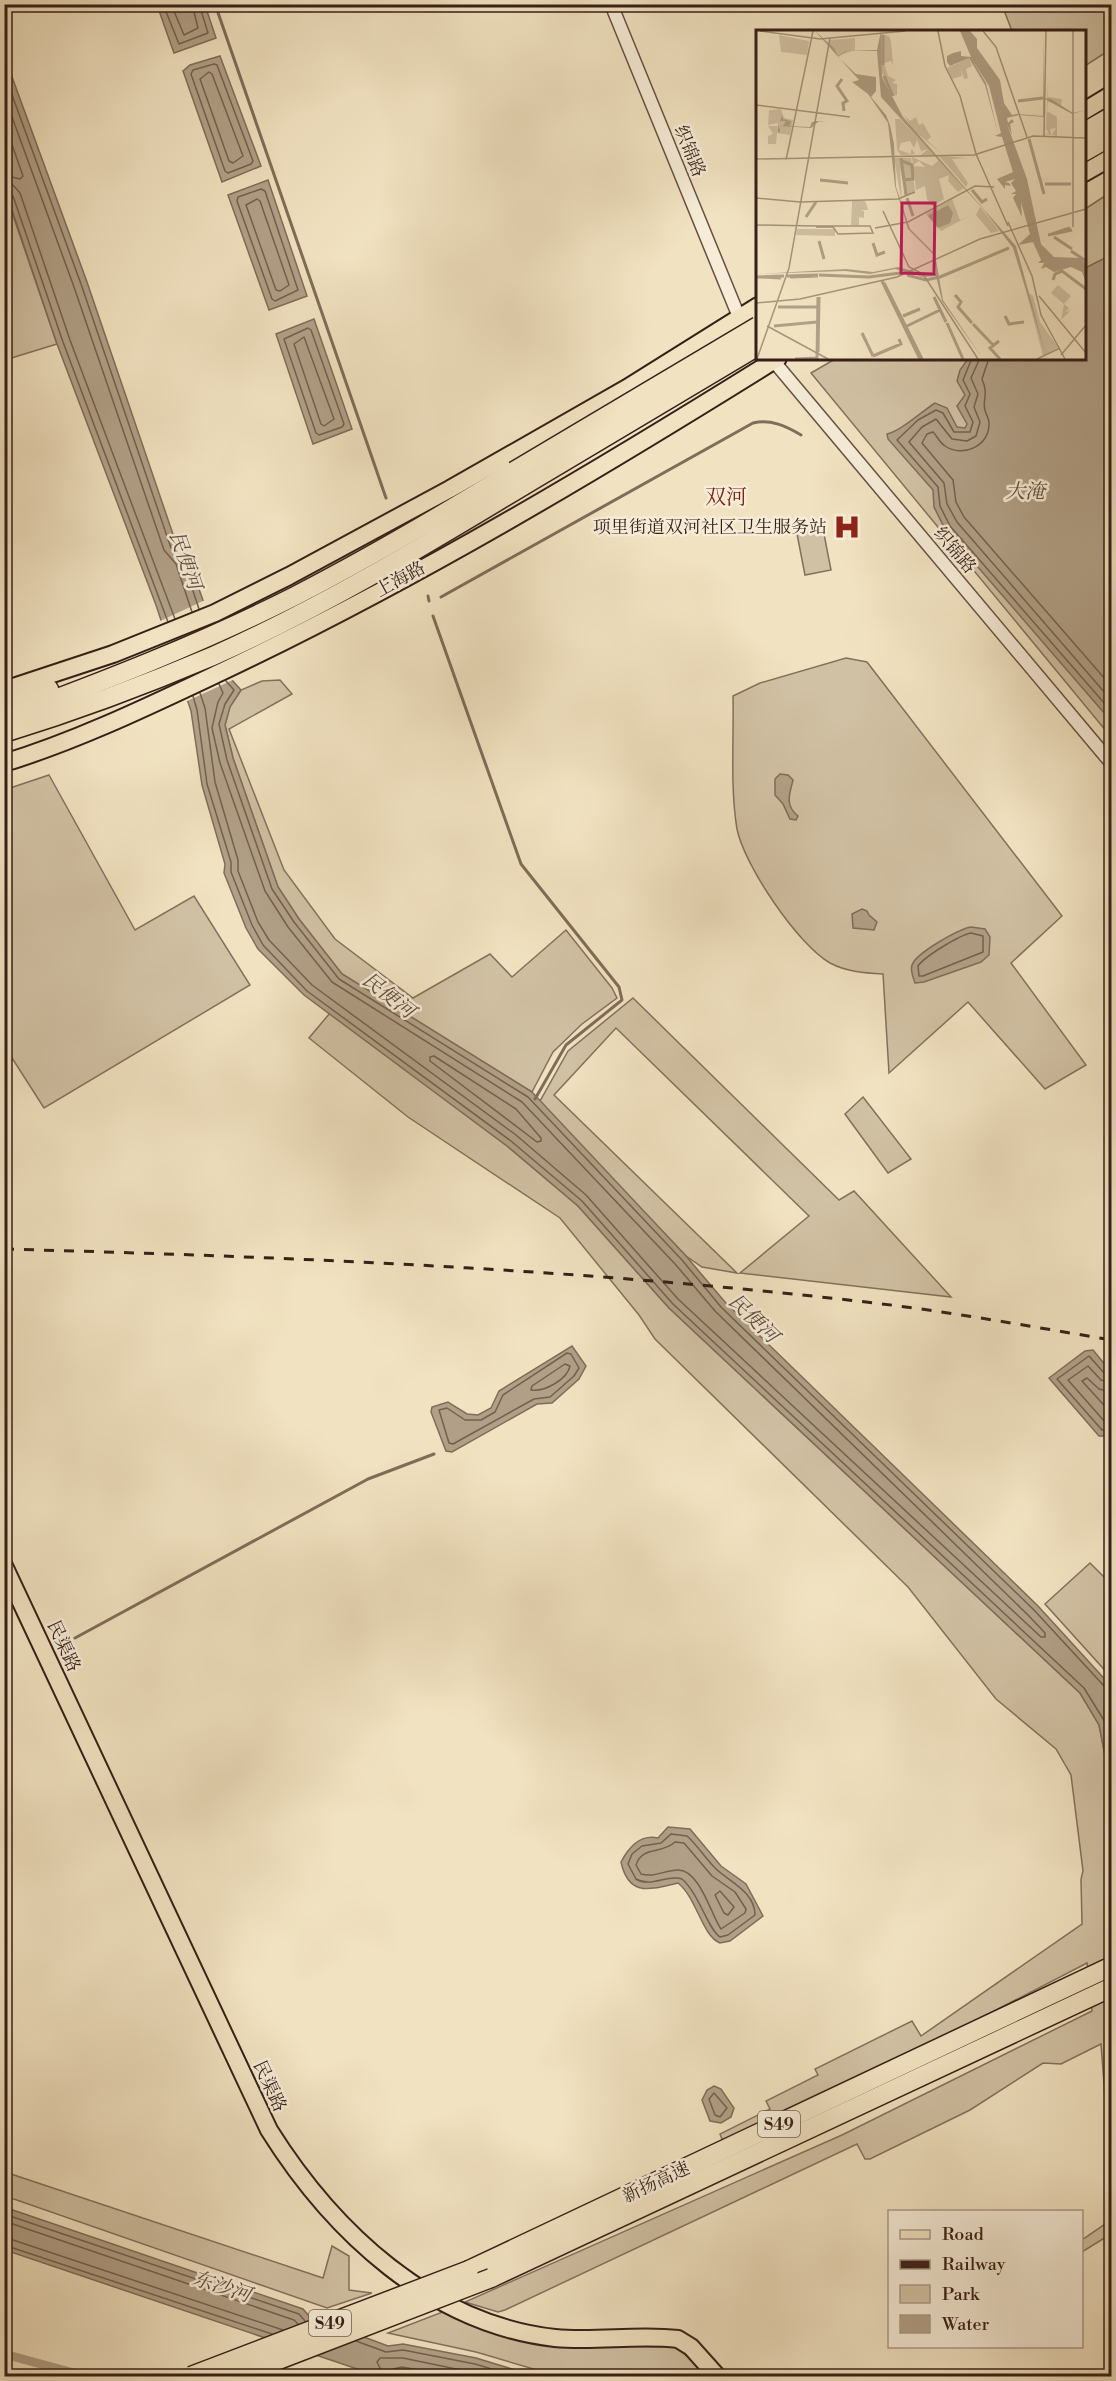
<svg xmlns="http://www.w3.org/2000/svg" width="1116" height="2381" viewBox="0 0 1116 2381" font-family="'Libre Bodoni','Noto Serif SC',serif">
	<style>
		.green { fill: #d1c1a4; stroke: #84705e; stroke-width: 1.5 }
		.water { fill: #b1a087; stroke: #806c5a; stroke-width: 1.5 }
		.pier { fill: #f1e2c1 }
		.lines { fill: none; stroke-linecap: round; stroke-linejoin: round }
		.shore { stroke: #74604f; stroke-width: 1.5 }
		.stream { stroke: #806c5a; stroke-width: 3 }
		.canal { stroke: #b1a087; stroke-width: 9 }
		.minor-casing { stroke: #655042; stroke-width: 15 }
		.major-casing { stroke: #361f17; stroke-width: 20 }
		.highway-casing { stroke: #361f17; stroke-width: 21 }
		.minor { stroke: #f6ecd7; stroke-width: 12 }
		.major { stroke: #f1e2c1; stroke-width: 16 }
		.highway { stroke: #f1e2c1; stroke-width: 18 }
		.rail { stroke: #361f17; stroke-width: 3; stroke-dasharray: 10 10; stroke-linecap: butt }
		.highway-bridge-casing { stroke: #361f17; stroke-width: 21; stroke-linecap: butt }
		.highway-bridge { stroke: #f1e2c1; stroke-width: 18 }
		.labels { text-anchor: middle; stroke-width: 5; stroke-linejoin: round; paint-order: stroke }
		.shield { fill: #f6ecd7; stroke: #705c51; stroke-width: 1.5 }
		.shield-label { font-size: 16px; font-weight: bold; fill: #361f17 }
		.street-label { font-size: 18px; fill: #361f17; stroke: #f6ecd7 }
		.poi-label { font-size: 18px; fill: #361f17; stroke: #f6ecd7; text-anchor: end }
		.water-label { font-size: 20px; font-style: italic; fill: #614c3e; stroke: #f6ecd7 }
		.quarter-label { font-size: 21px; fill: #7a1f14; stroke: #f6ecd7 }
		.inset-river { fill: none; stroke: #b1a087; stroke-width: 3 }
		.inset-road { fill: none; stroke: #a6947d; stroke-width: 1.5 }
		.view { fill: #c2185b; fill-opacity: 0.15; stroke: #c2185b; stroke-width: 3 }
		.inset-edge { fill: none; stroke: #361f17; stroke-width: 3 }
	</style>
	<rect width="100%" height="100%" fill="#f1e2c1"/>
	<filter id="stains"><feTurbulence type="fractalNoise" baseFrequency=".00333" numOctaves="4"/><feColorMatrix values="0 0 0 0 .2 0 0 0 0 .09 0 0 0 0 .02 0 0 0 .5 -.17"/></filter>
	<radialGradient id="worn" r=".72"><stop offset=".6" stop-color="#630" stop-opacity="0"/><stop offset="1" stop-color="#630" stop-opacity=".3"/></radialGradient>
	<g class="green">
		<path d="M1002,5H1111V49L1085,66L1084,32L1012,31Z"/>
		<path d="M4,189L57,344L5,360H4Z"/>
		<path d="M1111,192V737L811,373L835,359L1084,358L1085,209Z"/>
		<path d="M823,529L831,570L805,575L797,534Z"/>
		<path d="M846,658L867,662L1062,916L1011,963L1086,1065L1045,1089L968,1002L889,1073L883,974C865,973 847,972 830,963C798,945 744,865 737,829C730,788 734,738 733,696L760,683Z"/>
		<path d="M280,680L292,694L229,729L284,870L335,939L413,998L490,954L512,977L566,930L612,988L617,998L582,1024L553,1052L532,1092L342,974L299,919L278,887L233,758L225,725L230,706L241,690L262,681Z"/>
		<path d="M49,775L135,930L194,896L250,985L44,1108L5,1047L4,790Z"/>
		<path d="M633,998L839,1200L854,1191L951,1297L740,1273L809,1216L616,1028L554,1095L737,1273L702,1267L686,1256L539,1103L568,1051Z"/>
		<path d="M330,1013L507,1146L578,1206L669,1308L1080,1693L1099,1724L1111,1786V2175L1101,2044L1061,2064L1043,2063L970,2110L870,2159H865L857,2144L505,2310L498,2312L465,2302L842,2135L1092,2011L1087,1963L857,2082L724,2144L720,2134L770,2109L766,2101L818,2075L815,2069L912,2021L921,2036L1082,1924L1081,1879L1083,1871L1071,1775L1056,1749L996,1699L908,1587L655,1339L639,1315L560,1218L408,1117L309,1038Z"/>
		<path d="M863,1097L911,1159L888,1173L845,1114Z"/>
		<path d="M1090,1563L1111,1584V1677L1045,1604Z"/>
		<path d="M5,2172L323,2278L332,2246L349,2256V2290L372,2293L327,2308L5,2196Z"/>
		<path d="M1111,2220V2234L1082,2252V2240Z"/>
		<path d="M445,2311L556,2345L675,2347L692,2360L704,2376H557L476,2352L388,2333Z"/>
	</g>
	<g class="water">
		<path d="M157,5H205L216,38L174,53Z"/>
		<path d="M4,55L87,282L177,546L188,559L232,680L241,690L230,707L225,725L233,758L278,887L299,919L342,974L532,1092L686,1256L725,1302L1038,1606L1111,1686V1786L1099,1725L1080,1693L669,1308L578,1206L507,1146L304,995L258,949L246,928L224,873L225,864L202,785L191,711L156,605L57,344L5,189Z"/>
		<path d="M220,56L261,166L222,182L183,71L190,65Z"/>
		<path d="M268,180L307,296L269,310L228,195Z"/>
		<path d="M1111,255V721L945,529L934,507L933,490L888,439L887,434C901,431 921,412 935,403L947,408L957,427L965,428L967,424L957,406L965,395L957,381L960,370L968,359L1084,358L1085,268Z"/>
		<path d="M314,319L352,429L313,444L276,334Z"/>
		<path d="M780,774L788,775L793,780C790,793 784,805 798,816L796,820L790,819L783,804L775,795V779Z"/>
		<path d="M862,909L867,911L869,915L877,922L874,930L853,928L852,914Z"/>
		<path d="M971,927L985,929L990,937L989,955L981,962L924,982L915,983C913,977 910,971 912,965C916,953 959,929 971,927Z"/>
		<path d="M572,1346L586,1366L579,1379L552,1403L537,1404L452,1452L446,1451L431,1412L432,1407L448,1402L467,1414L478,1415L491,1408L499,1391Z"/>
		<path d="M1093,1350L1111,1372V1436H1099L1049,1378L1085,1351Z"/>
		<path d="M668,1827L690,1829L721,1866L746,1884L763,1916L730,1941L720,1943C702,1936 697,1898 678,1883C651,1889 629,1898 621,1862C629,1847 640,1834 658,1838Z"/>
		<path d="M714,2086L721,2089L734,2108L731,2117L721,2123L710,2121L702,2100L707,2090Z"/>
		<path d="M4,2207L303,2309L310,2317L388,2346L403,2344L476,2358L535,2376H378L5,2250Z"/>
	</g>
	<path class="pier" d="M205,600L235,679L185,702L158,622Z"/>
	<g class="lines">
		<g class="shore">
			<path d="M163,4L179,44L208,33L199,4"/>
			<path d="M171,4L184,35L198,28L192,4"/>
			<path d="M214,64L217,65L253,161L251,164L228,173L225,171L191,74L193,70Z"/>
			<path d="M209,72L212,74L243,156L233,163L229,161L200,79Z"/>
			<path d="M4,73L81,284L171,548L183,561L199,609"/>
			<path d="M4,95L74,287L164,550L176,564L192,612"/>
			<path d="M4,122L23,176L20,179L4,175"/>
			<path d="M4,184L13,185L20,193L70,340L175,619"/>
			<path d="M261,189L265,191L298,290L275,301L272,299L237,201L238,197Z"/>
			<path d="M4,191L13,196L63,342L168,622"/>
			<path d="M257,199L260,201L289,285L280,291L276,290L246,205Z"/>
			<path d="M308,328L311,330L344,424L342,427L319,435L316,433L284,339Z"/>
			<path d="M304,337L334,419L324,426L321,424L294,344Z"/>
			<path d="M972,358L963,380L970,394L965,406L973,422L970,432H954L943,413L936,410L918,420L897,440L938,487L940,506L950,526L1112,712"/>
			<path d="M980,358L971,378L978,394L974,407L980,422L976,436L967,441L952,439L936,419L922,427L909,442L944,483L947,504L957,522L1112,701"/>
			<path d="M989,358L982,379C989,395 982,400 985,410C986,415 989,418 989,423C990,446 963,458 945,446C939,442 937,436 933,432L927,434L922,443L953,480L956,502L964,517L1112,687"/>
			<path d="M226,681L234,690L225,704L219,724L227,760L272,889L294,922L339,979L528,1097L682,1260L721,1307L1034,1610L1105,1687L1112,1689"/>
			<path d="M200,693L205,708L215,782L238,860V871L258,922L269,940L312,985L516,1135L586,1195L678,1299L1041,1637H1045V1633L1028,1615L715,1311L676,1265L522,1102L332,982L288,927L265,891L220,763L212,728L218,702L223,693L219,684"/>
			<path d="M193,696L197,710L207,784L231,862V872L252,925L263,945L307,991L511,1141L582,1201L673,1304L1084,1688L1105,1722L1112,1747"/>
			<path d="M971,933L983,936V952L923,976H919L918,966C925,956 960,935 971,933Z"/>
			<path d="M434,1056L516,1109L541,1138V1141L537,1142L430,1061V1057Z"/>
			<path d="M567,1353L571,1354L579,1368L574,1376L550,1397L534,1399L453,1444L449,1443L439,1410L447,1408L465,1420H481L495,1412L503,1395Z"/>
			<path d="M565,1364L570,1366C567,1380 544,1392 531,1390L532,1386Z"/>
			<path d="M1112,1375L1105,1374L1089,1356L1057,1379L1102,1430H1112"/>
			<path d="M1112,1383L1101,1380L1088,1366L1068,1380L1105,1422L1112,1423"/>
			<path d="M1112,1392L1099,1389L1087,1378L1082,1381L1112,1414"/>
			<path d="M671,1834L687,1836C698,1846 706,1859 716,1869C730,1882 755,1892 755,1915L728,1935L720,1937C709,1931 698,1892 682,1879C667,1874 651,1888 636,1879L628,1864L632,1854L642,1846L661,1843Z"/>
			<path d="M675,1842L684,1843L712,1876L735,1892L746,1909L745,1913L721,1929C711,1915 700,1870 678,1870C665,1870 654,1878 641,1874L636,1865C643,1845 661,1855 675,1842Z"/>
			<path d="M720,1891L734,1907L728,1915L724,1913L715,1895Z"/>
			<path d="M714,2093L727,2108L720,2117L715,2115L709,2099Z"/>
			<path d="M4,2214L299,2314L305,2321"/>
			<path d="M4,2221L294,2320L298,2324"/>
			<path d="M4,2237L283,2330"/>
			<path d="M4,2245L272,2334"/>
			<path d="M356,2341L386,2352L403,2350L475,2364L515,2376"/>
			<path d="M384,2376L377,2362L380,2358H403L490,2376"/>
			<path d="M393,2376V2369L402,2367L452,2376"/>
		</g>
		<g class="stream">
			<path d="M215,4L386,498"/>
			<path d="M428,596L429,601"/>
			<path d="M441,597L753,423C771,419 786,426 801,435"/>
			<path d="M433,616L521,864L619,987L622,1000L566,1045L535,1099"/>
			<path d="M75,1638L368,1479L434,1454"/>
		</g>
		<path class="canal" d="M4,2354L85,2376"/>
		<defs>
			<g id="minor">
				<path d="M611,4L739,317L745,324"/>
				<path d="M771,358L1112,764"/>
			</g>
			<g id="major">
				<path d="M1084,111L1112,94"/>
				<path d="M1084,173L1112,157"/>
				<path d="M4,690L113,654L215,613L289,576L450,489L627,388L758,306"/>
				<path d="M4,763C79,740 151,705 221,672C413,581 597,471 778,358"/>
				<path d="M4,1566L269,2130C333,2232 431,2324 555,2338C596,2342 638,2334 678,2339L691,2347L717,2376"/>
			</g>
			<g id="highway">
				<path d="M1084,132L1112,116"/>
				<path d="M1084,152L1112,136"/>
				<path d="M4,703L49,689"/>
				<path d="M4,718C102,682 200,644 293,597C369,558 442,515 514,471"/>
				<path d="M4,733C75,711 145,685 213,656C321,608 422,547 523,486"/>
				<path d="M469,2270L1112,1966"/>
				<path d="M491,2278L1112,1987"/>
			</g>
		</defs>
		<use href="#minor" class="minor-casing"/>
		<use href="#major" class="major-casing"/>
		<use href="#highway" class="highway-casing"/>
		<use href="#minor" class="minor"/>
		<use href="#major" class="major"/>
		<use href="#highway" class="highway"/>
		<path class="rail" d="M4,1249C295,1257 585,1269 874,1303C953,1312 1033,1327 1112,1340"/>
		<defs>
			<g id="highway-bridge">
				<path d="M514,471L758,326"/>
				<path d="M523,486L758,346"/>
				<path d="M191,2376L469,2270"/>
				<path d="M237,2376L491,2278"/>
			</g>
		</defs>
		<use href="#highway-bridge" class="highway-bridge-casing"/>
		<use href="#highway-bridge" class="highway-bridge"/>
	</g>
	<defs>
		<symbol id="hospital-bare" viewBox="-9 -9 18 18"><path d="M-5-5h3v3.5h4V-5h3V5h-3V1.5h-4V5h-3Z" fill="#8f2418" stroke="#f6ecd7" stroke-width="2.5" paint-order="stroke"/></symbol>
	</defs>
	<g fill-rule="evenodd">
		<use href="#hospital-bare" x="828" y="508" width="38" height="38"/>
	</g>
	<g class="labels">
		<g class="shield">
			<rect x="758" y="2111" width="42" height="26" rx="4.5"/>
			<rect x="309" y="2310" width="42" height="26" rx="4.5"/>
		</g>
		<g class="shield-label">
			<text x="779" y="2130">S49</text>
			<text x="330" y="2329">S49</text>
		</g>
		<g class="street-label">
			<text transform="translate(690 151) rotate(68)" y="6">织锦路</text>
			<text transform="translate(955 550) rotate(50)" y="6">织锦路</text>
			<text transform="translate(400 579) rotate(-29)" y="6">上海路</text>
			<text transform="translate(64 1646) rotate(65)" y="6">民渠路</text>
			<text transform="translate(270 2086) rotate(65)" y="6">民渠路</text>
			<text transform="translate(656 2182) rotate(-25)" y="6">新扬高速</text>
		</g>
		<g class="poi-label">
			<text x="827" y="533">项里街道双河社区卫生服务站</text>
		</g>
		<g class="water-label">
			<text x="1025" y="498">大淹</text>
			<text transform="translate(186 560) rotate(71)" y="7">民便河</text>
			<text transform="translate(389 995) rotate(38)" y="7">民便河</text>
			<text transform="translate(754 1318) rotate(44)" y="7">民便河</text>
			<text transform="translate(222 2286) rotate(18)" y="7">东沙河</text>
		</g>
		<g class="quarter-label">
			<text x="726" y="504">双河</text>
		</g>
	</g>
	<g transform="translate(756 30)">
		<rect width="330" height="330" fill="#f1e2c1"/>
		<path d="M125,4L133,6L135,11L137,35L135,31L128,33L132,46L140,50L136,53L141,54V65L137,66L126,43ZM23,5L53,11L51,25L25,22ZM99,8V20L82,26L73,15L74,10ZM213,28L216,36L210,39L212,48L208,49L205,39L206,46L196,49L191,38ZM292,52V67L306,69L305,76L316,82L291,68L298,73L292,72L291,81L301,87V106L296,105L300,98L294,99L295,105L289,104L293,103L290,99ZM25,79L28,88L37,90L34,105L21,103L20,114H12V106L17,104L12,96H21V101L22,93L12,95L13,80ZM148,85L154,91L160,87L163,95L167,93L175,107L171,110L186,124L157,100ZM139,89H144L179,126L165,125L172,119L165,121L161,110L158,118L154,111L145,113L143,120L154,124L156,119L159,124L145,125L141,120ZM183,126L211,128L196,129L212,153L210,157ZM156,127L176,136L182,131L180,127L208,158L202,162L192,151L193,145L183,149L188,169L177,176L171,169L169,156L160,160L157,136L169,137L163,131L157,135ZM138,128H155L159,161L150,166L144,138L146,173ZM196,169L204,190L213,186L185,201L170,184ZM96,171H109L111,176L112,180H104L108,181V188L103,187V195H95ZM224,177L234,189L243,201L235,203L226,192L220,185ZM41,199H79V206L40,205ZM302,255L315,266L308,274L313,278L310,282L315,280L305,290L308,274L295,263ZM270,261L277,266L284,292L302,317L287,326Z" fill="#d1c1a4"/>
		<path d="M59,1L78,18L82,26L91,20H121L125,1L126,47L147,87L260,216L291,329L257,218L228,180L125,67L121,21L92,20L82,27L100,44L120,47V61L115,67L130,85L134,95L138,114L140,157L154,199L179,224L187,270L227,329L186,271L180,246L167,247L139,239L114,244L89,241L0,244L90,239L117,242L142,237L171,245L180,243L178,225L152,199L139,156L132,93L63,91L55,98L23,96V98L24,99V103L22,102V96H0H27L30,91H24L26,85L27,89L35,91L34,96L54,97L56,92L62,91L132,93L112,64L96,52L103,50ZM204,1H214L221,9V18L244,50L248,73L256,85L261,84L287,86L288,1V68L295,69L317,83L330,80L316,84L289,69V87L263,85L251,88L252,93L256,89L258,92L254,94L256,105L251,94L271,149L285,214L298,227L324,228L330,234V252L326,242L315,237L298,242L290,237L285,239L288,233H282L285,230L277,212L262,215L274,204L265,172L266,187L257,168L260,164H255L260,161L255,153L259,149L249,152L253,153L255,156L249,155V159L241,149L257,142L246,107L239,106L245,103L233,56L215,28L230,53L242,103L229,55L213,28L194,36L191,32V26L197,23L205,21V26L215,27ZM192,175L197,183L194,193L182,198L172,186Z" fill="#b1a087"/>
		<path class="inset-river" d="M127,5V35M128,46L137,66M86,49L81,56L91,71L87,73L88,81M262,71L287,68M273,109L288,164M145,128L150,165M146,131L156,135L157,149L148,150M64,150L92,153M289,154H315M216,160L226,172L231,169M151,168L157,186M50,187L60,172M296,204L314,198M292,205L316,200M298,207L316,219M63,211L68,229M117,213L121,225L129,222M315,221L330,231M63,245L113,247L144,243M151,245L170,250L184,247M31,246L62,245M0,247L28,246M5,247L25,248M34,247L62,246M184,247L253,218M297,250L299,244L306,241L330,259M126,251L164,329M128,253L166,329M199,265L205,272L202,277L216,293M178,267L190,292M22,277H61M147,286L164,279M249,286L253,294L268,292M191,293L207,329M217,294L237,315M18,296L61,292M151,296L184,280M106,303L117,326M243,311L234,318L244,329M62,322L63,267M117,326L145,314L143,309M39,329L61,328M61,329L62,267"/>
		<path class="inset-road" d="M4,1L64,9L149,1M182,1L189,36L204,66L220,124L252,196M227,1L240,17L271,107M0,75L94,87M288,106L290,1M0,129L218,125L277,106L330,108M30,130L57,1M0,168L44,172L142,169L159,162M127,181L153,237L167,244L222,329M252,192L276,246L285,285L309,329M0,195L61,196M56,196H114L117,203L82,204L77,197H60M317,197V1M119,198L152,192L219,156L238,157M283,266L330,323M0,273L44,269L141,247L224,209L330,179M11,296L72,329M305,325L330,295M1,329L33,238L74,8M281,329L304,318"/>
		<path class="view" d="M146,173H179L178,244L145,243Z"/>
		<rect width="330" height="330" class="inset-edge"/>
	</g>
	<rect width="1116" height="2381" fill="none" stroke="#f1e2c1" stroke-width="24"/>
	<rect x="6" y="6" width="1104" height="2369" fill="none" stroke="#361f17" stroke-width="3"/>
	<rect x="12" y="12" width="1092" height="2357" fill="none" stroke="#361f17" stroke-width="1.5"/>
	<rect x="888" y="2210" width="195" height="138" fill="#f6ecd7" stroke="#a99a8a" stroke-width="1.5"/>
	<rect x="900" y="2230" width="30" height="9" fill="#f1e2c1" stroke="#a99a8a" stroke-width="1.5"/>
	<text x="942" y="2240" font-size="18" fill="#361f17">Road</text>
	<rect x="900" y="2260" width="30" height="9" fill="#361f17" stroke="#a99a8a" stroke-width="1.5"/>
	<text x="942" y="2270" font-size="18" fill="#361f17">Railway</text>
	<rect x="900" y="2285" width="30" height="18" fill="#d1c1a4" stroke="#a99a8a" stroke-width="1.5"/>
	<text x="942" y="2300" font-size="18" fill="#361f17">Park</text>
	<rect x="900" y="2315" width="30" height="18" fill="#b1a087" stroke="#a99a8a" stroke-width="1.5"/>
	<text x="942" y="2330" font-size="18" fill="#361f17">Water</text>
	<rect width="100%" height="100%" filter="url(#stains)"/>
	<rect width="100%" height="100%" fill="url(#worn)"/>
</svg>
